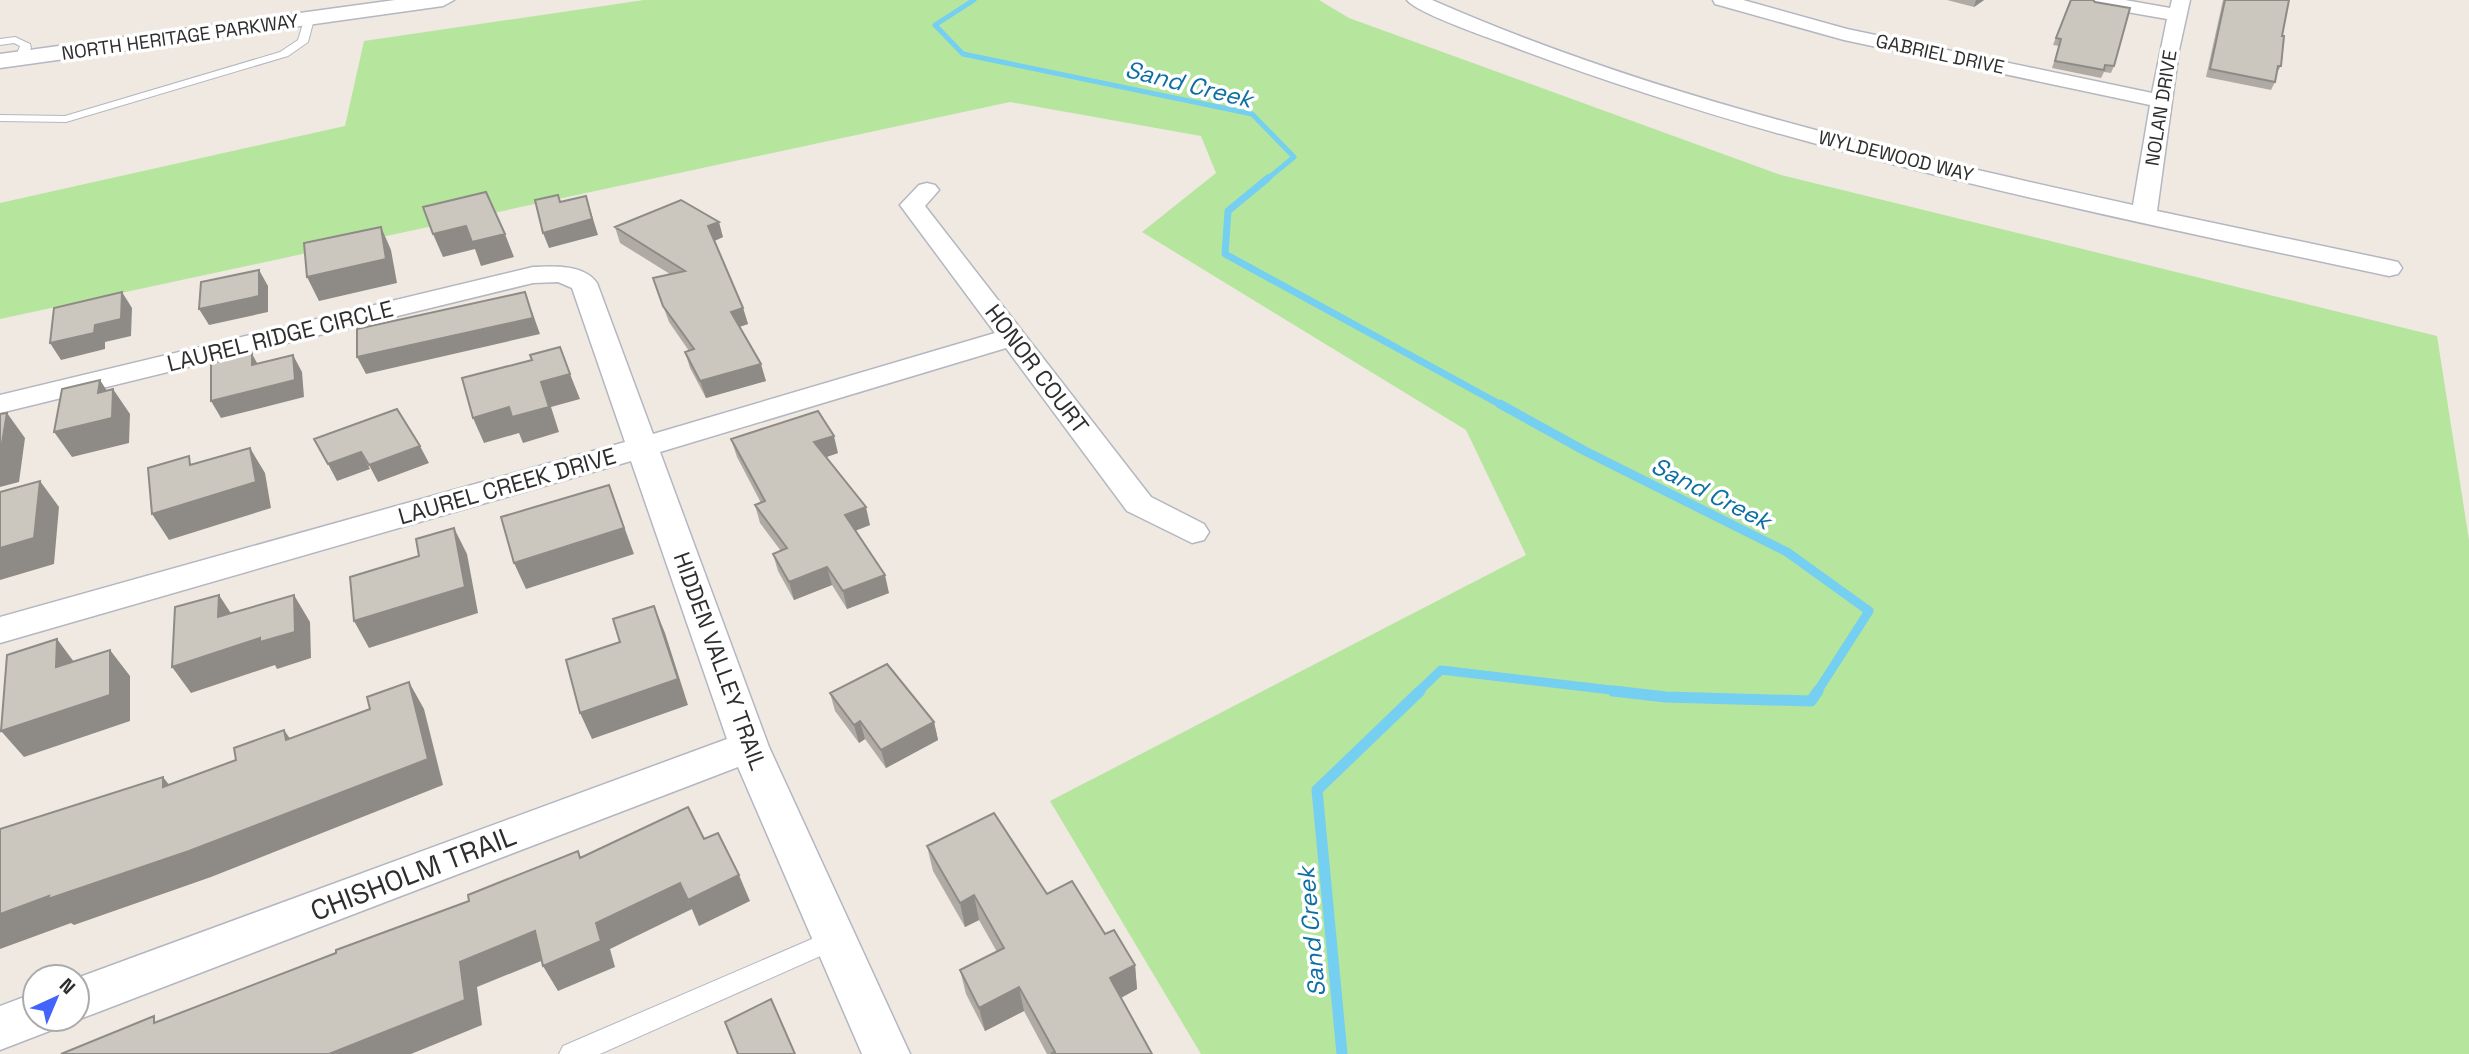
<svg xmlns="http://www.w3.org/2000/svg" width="2469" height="1054" viewBox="0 0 2469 1054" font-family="'Space Grotesk',sans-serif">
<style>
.green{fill:#b6e59e}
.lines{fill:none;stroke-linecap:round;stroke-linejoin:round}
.stream-far3{stroke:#75cff0;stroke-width:5}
.stream-far2{stroke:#75cff0;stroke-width:7}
.stream-far1{stroke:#75cff0;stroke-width:9}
.stream{stroke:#75cff0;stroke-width:11}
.service-casing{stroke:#b4b7c1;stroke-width:2}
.minor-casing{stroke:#b4b7c1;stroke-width:3}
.secondary-casing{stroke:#b4b7c1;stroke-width:3}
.service{fill:#fff;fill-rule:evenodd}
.minor{fill:#fff;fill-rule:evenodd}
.secondary{fill:#fff;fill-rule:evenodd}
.wall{fill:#afaba4}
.shaded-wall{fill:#8e8b86}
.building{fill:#cbc7bf;stroke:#8e8b86;stroke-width:2}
.labels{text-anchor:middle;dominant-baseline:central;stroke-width:7;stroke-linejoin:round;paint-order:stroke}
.far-street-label{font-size:19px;fill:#2e2e2e;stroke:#fff}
.street-label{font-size:23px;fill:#2e2e2e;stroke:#fff}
.water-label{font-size:24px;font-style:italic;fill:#0d6fa3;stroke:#fff}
.near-street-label{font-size:28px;fill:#2e2e2e;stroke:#fff}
</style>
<rect width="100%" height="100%" fill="#efe9e1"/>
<path class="green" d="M644 0H1319L1349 18 1781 175 2437 336 2469 540V1054H1201L1050 801 1526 555 1466 430 1142 232 1216 173 1201 136 1010 102 0 319V203L345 126 364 41Z"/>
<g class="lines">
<path class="stream-far3" d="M974 0 935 25 963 54 1252 114 1294 157 1266 180"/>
<path class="stream-far2" d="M1268 178 1228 211 1225 254 1503 406"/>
<path class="stream-far1" d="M1500 404 1585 451 1787 552 1869 611 1817 692
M1418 692 1441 670 1628 692"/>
<path class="stream" d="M1613 691 1666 697 1811 701 1818 691
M1342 1054 1317 790 1420 691"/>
<g class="service-casing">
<path id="service" d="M305 17 314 19 308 42 288 56 66 122 0 121V115L65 116 280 52 298 40Z
M15 37 30 44 31 48 24 61 15 59 20 46 14 43 0 45V39Z
M835 929 843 932 847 939 843 946 600 1054H559L563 1046Z"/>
</g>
<g class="minor-casing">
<path id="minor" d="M1407 0H1432C1655 98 1897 153 2133 205L2150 105 1844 40 1715 4 1713 0H1743L1847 29 2152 93 2167 19 2093 6 2084 0H2125L2170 8 2172 0H2190L2179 50 2157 211 2389 260 2398 262 2402 268 2398 274 2389 276C2091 212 1788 152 1503 43 1484 36 1417 13 1407 0Z
M927 183 935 185 939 190 925 206 1151 497 1204 524 1209 532 1204 540 1192 543 1127 511 1006 348 660 452 769 747 910 1054H862L738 767 93 1014 77 1020 74 1019H77V978L727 739 631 461 0 643V617L625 442 572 288 558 282 533 283 0 413V395L533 267C553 266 584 264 597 283L653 434 995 333 900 205 919 185Z
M35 993V1019H57L52 1030 0 1050V1006Z"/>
</g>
<g class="secondary-casing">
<path id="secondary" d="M395 0H454L443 6 0 68V54Z"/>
</g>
<use href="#service" class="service"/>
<use href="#minor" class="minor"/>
<use href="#secondary" class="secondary"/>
</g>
<path class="wall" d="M1947 0H1984L1974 7Z
M2070 0 2114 66 2111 73 2104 72 2101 78 2052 68 2059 46 2053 45Z
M2223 0H2289L2282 36 2281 66 2276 74 2275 82 2271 90 2206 77Z
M615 227 723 237 714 241 743 308 748 324 740 327 766 381 706 398 690 368 685 352 689 351 669 322 653 278 670 274 620 243Z
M731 439 838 453 826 457 870 525 855 531 889 593 847 609 832 585 794 600 778 571 773 554 781 551 760 523 755 505 761 503 737 457Z
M830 693 934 722 938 740 886 768 865 739 859 743 835 711Z
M927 846 1047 894 1105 934 1135 965 1137 989 1121 998 1152 1054H1047L1024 1011 985 1031 966 994 960 970 997 952 979 920 965 927 933 871Z"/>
<path class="shaded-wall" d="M1976 0H1984L1974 7Z
M586 196 598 235 549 248 543 233Z
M719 222 723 237 712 242 708 226Z
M466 226 505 234 514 257 481 266 475 249 443 257 433 234Z
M381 227 391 250 397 283 319 301 307 277Z
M259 270 268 286V312L209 325 199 309Z
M122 292 132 308 131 336 105 342V349L61 360 50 343 95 325Z
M525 292 540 334 366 374 357 357Z
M743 308 748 324 735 328 731 312Z
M252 354 261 370 252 365Z
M293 355 302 372 304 397 221 418 211 401Z
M761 364 766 381 706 398 700 381Z
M570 374 580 399 551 407 559 432 523 443 519 433 484 443 473 418 541 382Z
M100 380 113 400V389L130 414 129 443 72 457 54 432 98 393Z
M7 413 25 438 19 482 0 487V455Z
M834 436 838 453 818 460 814 442Z
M420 446 429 463 378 482 369 465Z
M250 448 265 473 271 508 169 540 152 514Z
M361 452 370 469 337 481 328 464Z
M40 481 59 507 54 564 0 580V548Z
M609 485 634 554 526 589 514 563Z
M866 507 870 525 849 533 845 515Z
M454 528 467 554 478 613 369 648 354 621Z
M827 567 832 585 794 600 789 582Z
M885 575 889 593 847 609 843 591Z
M219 595 236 621 218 617Z
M294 595 310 622 311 658 277 669 275 665 191 693 172 667Z
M654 606 665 633 688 705 592 739 580 713Z
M57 639 77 666 56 667Z
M110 650 130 676V721L24 757 1 731Z
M409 682 424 709 443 785 211 877 74 925 71 923 0 949V914L49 896 189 851Z
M860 721 865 739 859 743 854 725Z
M934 722 938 740 886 768 881 750Z
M284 730 302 756 286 740Z
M163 777 184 804 163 787Z
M739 875 750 901 699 926 688 900Z
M680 883 692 909 610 949 615 967 558 991 543 966 596 923Z
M974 895 979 920 965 927 960 903Z
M535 931 551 957 477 987 482 1025 411 1054H329L460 962Z
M1135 965 1137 989 1113 1002 1110 978Z
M1019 987 1024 1011 985 1031 979 1008Z"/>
<path class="building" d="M2071 0H2093L2095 2 2130 8 2114 66 2105 65 2104 70 2055 61 2061 39 2056 38Z
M2225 0H2289L2282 36H2284L2281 66H2278L2275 82 2210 69Z
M486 192 505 234 472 242 466 226 433 234 423 207Z
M558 195 560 202 586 196 592 219 543 233 535 200Z
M681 200 719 222 708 226 743 308 731 312 761 364 700 381 685 352 694 349 663 306 653 278 685 271 615 227Z
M381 227 386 259 307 277 304 243Z
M259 270V296L199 309 201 282Z
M122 292 121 319 95 325 94 333 50 343 54 308Z
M525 292 533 318 357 357V329Z
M560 347 570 374 541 382 549 407 512 417 509 407 473 418 462 378 532 360 530 355Z
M252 354V365L293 355 295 380 211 401V363Z
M100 380 98 393 113 389 112 418 54 432 62 389Z
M397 409 420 446 369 465 361 452 328 464 314 439Z
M818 411 834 436 814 442 866 507 845 515 885 575 843 591 827 567 789 582 773 554 787 548 755 505 765 501 731 439Z
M7 413 0 455V414Z
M250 448 256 482 152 514 148 468 189 456 190 465Z
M40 481 34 538 0 548V492Z
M609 485 624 528 514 563 501 517Z
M454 528 465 587 354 621 350 577 419 556 416 539Z
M219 595 218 617 294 595 295 632 260 642V638L172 667 175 607Z
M654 606 678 679 580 713 566 660 620 642 613 619Z
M57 639 56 667 110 650V695L1 731 7 655Z
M887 664 934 722 881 750 860 721 854 725 830 693Z
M409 682 428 759 189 851 48 899 49 896 0 914V829L163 777V787L236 760 234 748 284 730 286 740 370 709 367 697Z
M688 807 704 839 718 833 739 875 688 900 680 883 596 923 601 941 543 966 535 931 460 962 465 1000 329 1054H61L154 1016V1023L336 953V950L469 901 468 895 578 851 580 858Z
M994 813 1047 894 1072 881 1105 934 1114 930 1135 965 1110 978 1152 1054H1051L1055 1052 1019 987 979 1008 960 970 1004 948 974 895 960 903 927 846Z
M771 999 795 1054H738L725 1022Z"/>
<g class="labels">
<g class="far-street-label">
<text transform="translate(180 37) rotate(-8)">NORTH HERITAGE PARKWAY</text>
<text transform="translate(1940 54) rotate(12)">GABRIEL DRIVE</text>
<text transform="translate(2161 108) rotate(-81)">NOLAN DRIVE</text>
<text transform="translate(1896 156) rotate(14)">WYLDEWOOD WAY</text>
</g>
<g class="street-label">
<text transform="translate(280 336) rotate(-14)">LAUREL RIDGE CIRCLE</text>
<text transform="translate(1037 369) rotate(53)">HONOR COURT</text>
<text transform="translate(507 486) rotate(-16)">LAUREL CREEK DRIVE</text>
<text transform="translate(720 661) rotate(70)">HIDDEN VALLEY TRAIL</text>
</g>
<g class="water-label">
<text transform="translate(1189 84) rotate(14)">Sand Creek</text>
<text transform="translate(1711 493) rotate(27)">Sand Creek</text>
<text transform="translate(1311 932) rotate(-95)">Sand Creek</text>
</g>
<g class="near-street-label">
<text transform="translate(413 873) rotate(-21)">CHISHOLM TRAIL</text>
</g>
</g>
<g transform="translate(56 998) rotate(44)"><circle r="33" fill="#ffffff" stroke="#ababab" stroke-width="2"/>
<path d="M0-5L12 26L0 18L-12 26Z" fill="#4264fb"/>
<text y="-10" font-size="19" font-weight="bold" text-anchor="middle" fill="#2e2e2e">N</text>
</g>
</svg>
